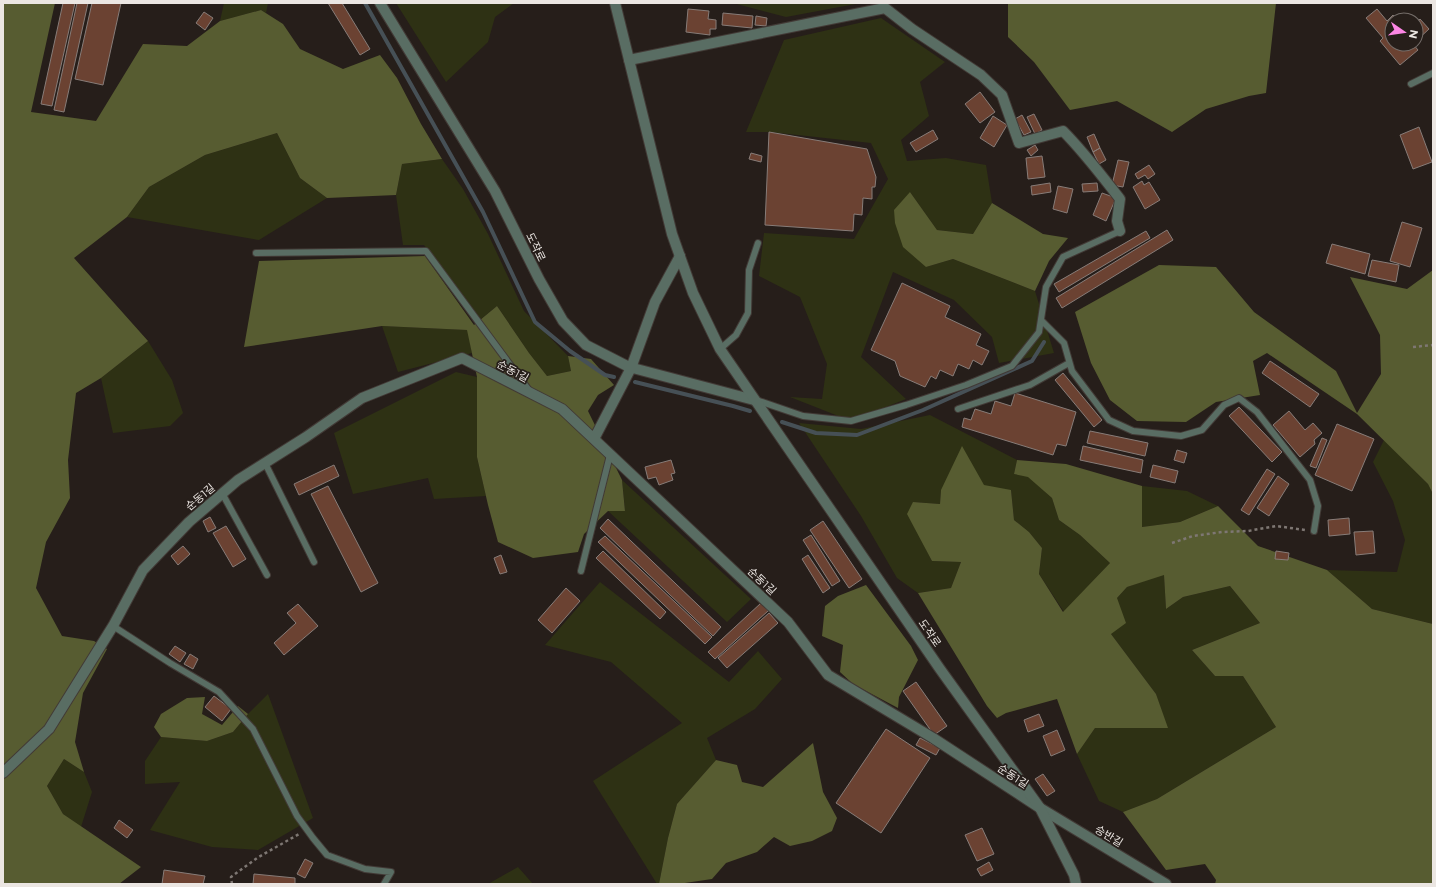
<svg xmlns="http://www.w3.org/2000/svg" width="1436" height="887" viewBox="0 0 1436 887" font-family="Montserrat,'Noto Sans KR',sans-serif">
<style>
.green{fill:#2e3114}
.forest{fill:#575c31}
.lines{fill:none;stroke-linecap:round;stroke-linejoin:round}
.stream{stroke:#465056;stroke-width:4}
.building{fill:#6b4232;stroke:#877c78}
.service-casing{stroke:#423a36;stroke-width:8}
.minor-casing{stroke:#423a36;stroke-width:12}
.tertiary-casing{stroke:#423a36;stroke-width:12}
.path{stroke:#7e7773;stroke-width:2.5;stroke-dasharray:3 3;stroke-linecap:butt}
.service{stroke:#596d63;stroke-width:6}
.minor{stroke:#596d63;stroke-width:10}
.tertiary{stroke:#596d63;stroke-width:10}
.labels{text-anchor:middle;dominant-baseline:central;stroke-width:3.5;stroke-linejoin:round;paint-order:stroke}
.street-label{font-size:11px;fill:#ebe6e2;stroke:#261e1a}
</style>
<rect width="100%" height="100%" fill="#261e1a"/>
<path class="green" d="M224 3H268L266 13 261 10 220 21Z
M396 3H514L495 17 488 42 446 82Z
M733 3H861L786 17Z
M881 18 945 62 920 82 929 116 901 140 907 161 946 158 986 165 992 203 973 234 937 230 910 192 926 267 953 259 1035 291 1054 353 999 363 992 337 954 300 893 272 861 357 906 399 851 421 790 397 822 399 827 364 800 297 759 276 764 233 854 239 888 179 871 143 770 132H746L784 40Z
M277 133 300 178 327 198 259 240 127 217 149 187 205 155Z
M442 159 463 189 488 234 524 311 568 356 571 371 547 376 529 353 497 306 481 319 424 245H403L396 195 402 164Z
M382 326 468 330 472 353 398 372Z
M148 341 172 380 183 413 170 426 113 433 101 378Z
M456 372 477 377V457L486 496 434 499 428 478 353 494 334 433Z
M930 415 1017 460 1014 474 1028 476 1052 498 1059 520 1080 535 1110 563 1064 612 1039 574 1042 548 1029 532 1014 520 1011 490H941L940 504 913 502 927 551 932 561 961 562 951 588 918 593 897 578 861 516 799 423 861 429Z
M1384 440 1428 484 1433 494V624L1372 609 1327 570 1397 572 1405 540 1393 501 1373 462Z
M622 480 751 599 727 622 608 511 625 510Z
M1142 486 1187 491 1218 506 1180 522 1142 527Z
M1164 574 1166 609 1183 597 1230 586 1260 623 1192 650 1215 676H1243L1276 727 1157 799 1123 812 1099 801 1077 754 1095 728H1167L1156 694 1111 634 1117 598 1127 587Z
M600 582 729 682 758 651 782 679 755 709 707 738 716 760 677 804 668 838 659 884H657L593 781 682 723 611 662 545 645Z
M268 694 313 818 258 850 212 847 150 830 180 782 145 784V761L161 737 207 741 233 732 248 714Z
M64 759 84 772 92 792 81 827 63 814 47 786Z
M518 867 533 884H488Z"/>
<path class="forest" d="M3 3H55L31 112 96 121 143 44 187 46 220 21 261 10 283 24 300 49 343 69 380 55 397 78 421 124 442 159 402 164 396 195 327 198 300 178 277 133 205 155 149 187 127 217 74 258 148 341 101 378 76 393 68 460 70 498 46 542 36 588 62 636 94 641 107 649 83 693 75 742 84 772 64 759 47 786 63 814 141 867 119 884H3Z
M1008 3H1276L1266 93 1249 96 1206 109 1172 132 1117 101 1070 110 1034 62 1008 37Z
M910 192 937 230 973 234 992 203 1043 234 1068 238 1049 261 1035 291 953 259 926 267 903 247 895 223 894 210Z
M425 256 474 325 497 306 529 353 547 376 571 371 568 356 591 359 614 385 598 395 588 411 622 480 625 511H608L584 534 578 552 533 558 498 542 488 505 477 457V377L467 330 382 326 244 347 259 261Z
M1159 265 1216 267 1254 312 1336 371 1357 413 1381 374 1380 335 1350 277 1407 289 1433 270V494L1428 484 1357 414 1267 353 1253 361 1260 395 1216 402 1186 422 1137 421 1110 400 1091 363 1075 312Z
M962 446 984 485 1011 490 1014 520 1029 532 1042 548 1039 574 1063 612 1110 563 1080 535 1059 520 1052 498 1028 477 1014 474 1017 460 1066 464 1142 486V527L1180 522 1218 506 1258 546 1327 570 1372 609 1433 624V884H1215L1216 880 1205 864 1166 870 1123 812 1157 799 1276 727 1243 676H1215L1192 650 1260 623 1230 586 1183 597 1166 609 1164 575 1127 587 1117 598 1126 623 1111 634 1156 694 1168 728H1095L1077 754 1057 699 1006 713 997 718 987 706 918 593 951 588 961 562 932 561 907 514 913 502 940 504 941 490Z
M866 585 911 646 918 660 899 697 898 708 853 684 840 672 843 645 822 636 825 606 838 596Z
M205 697 202 714 222 725 238 706 248 714 233 732 207 741 161 737 154 727 161 714 187 698Z
M813 743 823 792 837 818 832 831 812 841 790 846 774 837 757 852 726 863 712 879 678 884H659L668 838 677 804 716 760 737 765 742 782 763 787Z"/>
<g class="lines">
<path class="stream" d="M365 3 483 212 535 322 570 351 605 375 614 377
M635 382 733 406 750 411
M782 422 816 433 857 435 923 410 1032 361 1044 342"/>
</g>
<path class="building" d="M63 3H75L52 106 41 104Z
M77 3H88L64 112 54 110Z
M92 3H121L103 85 75 79Z
M328 3H342L370 49 360 55Z
M688 9 709 11 708 19 716 20V29H710V35L686 32Z
M1377 9 1387 21 1393 15 1397 20H1392V44H1413L1418 50 1400 65 1380 41 1383 38 1366 18Z
M204 12 213 18 205 30 196 23Z
M723 13 753 16 752 28 722 25Z
M756 16 767 18 766 26 755 25Z
M1420 19 1429 29 1416 41V23Z
M980 92 995 112 980 123 965 104Z
M1034 114 1042 130 1035 134 1027 117Z
M1022 115 1031 132 1024 135 1015 119Z
M993 116 1007 125 994 147 980 138Z
M1419 127 1432 162 1413 169 1400 135Z
M933 130 938 139 916 152 910 143Z
M769 132 867 149 876 177 875 187H872V199L863 198 862 215 854 214 853 231 765 225Z
M1094 134 1100 148 1093 152 1087 137Z
M1035 145 1038 150 1031 156 1027 150Z
M1100 148 1106 160 1099 164 1093 152Z
M751 153 762 156 761 162 749 159Z
M1042 156 1045 177 1028 179 1026 158Z
M1118 160 1129 162 1123 187 1112 185Z
M1149 165 1155 174 1148 179 1145 175 1138 179 1135 174Z
M1142 181 1144 185 1149 182 1160 200 1145 209 1133 187Z
M1050 183 1051 192 1032 195 1031 186Z
M1097 183 1098 191 1083 192 1082 184Z
M1058 186 1073 189 1067 213 1053 209Z
M1102 193 1116 198 1106 221 1093 215Z
M1402 222 1422 228 1410 267 1390 261Z
M1167 230 1173 240 1062 308 1056 298Z
M1146 231 1150 238 1059 292 1054 284Z
M1332 244 1370 254 1365 274 1326 263Z
M1372 260 1399 265 1396 282 1368 276Z
M902 283 950 306 945 317 981 334 976 345 989 351 982 365 973 360 969 369 958 364 953 376 940 370 936 379 931 376 925 387 900 376 895 361 871 350Z
M1270 361 1319 394 1310 407 1262 373Z
M1063 373 1102 420 1094 427 1055 380Z
M1015 393 1076 412 1066 446 1057 444 1053 455 962 427 964 418 971 420 975 409 991 414 995 401 1011 406Z
M1239 407 1282 452 1272 462 1229 416Z
M1289 411 1305 430 1313 423 1322 433 1314 440 1315 444 1300 457 1273 425Z
M1337 424 1374 439 1352 491 1315 475Z
M1090 431 1148 443 1145 456 1087 443Z
M1322 438 1327 440 1316 468 1310 466Z
M1083 446 1143 460 1141 473 1080 460Z
M1177 450 1187 453 1184 463 1174 460Z
M671 460 675 473 671 474 673 480 659 485 656 477 648 479 645 467Z
M334 465 339 476 299 495 294 484Z
M1153 465 1178 471 1175 483 1150 477Z
M1267 469 1275 474 1249 515 1241 510Z
M1278 476 1289 484 1269 516 1257 508Z
M328 486 378 583 361 592 311 494Z
M210 517 216 528 208 532 203 521Z
M1349 518 1350 534 1329 536 1328 520Z
M608 519 721 627 713 636 600 528Z
M823 521 862 579 849 588 810 530Z
M226 526 246 559 233 567 213 533Z
M1373 531 1375 553 1356 555 1354 532Z
M811 535 840 581 832 586 803 540Z
M605 536 712 637 705 644 598 542Z
M183 546 190 554 178 565 171 556Z
M603 551 666 612 660 619 596 558Z
M1276 551 1289 553 1288 560 1275 559Z
M501 555 507 572 500 574 494 558Z
M808 555 830 588 823 593 802 559Z
M566 588 580 601 552 633 538 620Z
M761 603 768 611 715 659 708 652Z
M298 604 318 626 284 655 274 643 296 623 287 613Z
M769 613 778 623 727 668 718 658Z
M175 646 186 653 180 662 169 654Z
M190 654 198 659 193 669 184 664Z
M916 682 947 726 934 735 903 691Z
M214 696 231 709 222 721 205 707Z
M1039 714 1044 726 1028 732 1024 720Z
M886 729 930 758 881 833 836 803Z
M1057 730 1065 750 1051 756 1043 736Z
M920 738 940 748 936 755 916 745Z
M1043 774 1055 791 1047 796 1035 779Z
M119 820 133 830 127 838 114 828Z
M982 828 994 854 977 861 965 835Z
M305 859 313 863 305 878 297 874Z
M989 862 993 870 981 876 977 869Z
M164 870 205 876 203 884H162Z
M254 874 295 878V884H253Z"/>
<g class="lines">
<g class="service-casing">
<path id="service" d="M1411 84 1433 73
M256 253 426 251 528 389
M1041 320 1064 343 1072 371 1109 420 1133 431 1181 436 1202 430 1224 405 1239 398 1257 412 1310 480 1318 506 1314 531
M720 349 736 335 748 313 749 270 758 243
M756 400 803 416 851 421 906 405 966 385 1012 366 1039 332 1046 287 1063 257 1120 231
M958 409 1030 385 1069 363
M265 463 314 562
M222 493 267 575
M581 571 610 455
M113 626 170 663 219 692 253 729 297 816 313 838 327 855 365 869 391 872 384 884"/>
</g>
<g class="minor-casing">
<path id="minor" d="M380 3 495 191 539 279 563 321 586 345 629 367 754 400
M629 60 885 8 912 29 981 75 1002 95 1019 143 1063 131C1084 152 1102 176 1120 199L1117 221 1120 231
M594 439 631 368 655 302 680 256
M3 773 49 729 113 626 143 570 189 522 238 480 306 437 362 398 462 358 562 409 788 622 828 675 933 738 1040 808 1166 884"/>
</g>
<g class="tertiary-casing">
<path id="tertiary" d="M615 3 672 234 693 293 720 349 940 669 1040 808 1074 875 1076 884"/>
</g>
<path class="path" d="M1413 347 1433 345
M1172 543 1193 536 1222 532 1248 531 1276 526 1305 530
M232 884 231 877 257 858 299 834"/>
<use href="#service" class="service"/>
<use href="#minor" class="minor"/>
<use href="#tertiary" class="tertiary"/>
</g>
<g class="labels">
<g class="street-label">
<text transform="translate(536 247) rotate(64)">도작로</text>
<text transform="translate(513 371) rotate(28)">순동1길</text>
<text transform="translate(200 497) rotate(-40)">순동1길</text>
<text transform="translate(762 581) rotate(43)">순동1길</text>
<text transform="translate(930 633) rotate(55)">도작로</text>
<text transform="translate(1013 776) rotate(33)">순동1길</text>
<text transform="translate(1109 836) rotate(31)">승반길</text>
</g>
</g>
<rect width="1436" height="887" fill="none" stroke="#ebe6e2" stroke-width="8"/>
<g transform="translate(1404 32) rotate(103)"><circle r="19" fill="#261e1a" stroke="#756e6a"/>
<path d="M0-3L7 15L0 10L-7 15Z" fill="#fc86e4"/>
<text y="-6" font-size="11" font-weight="bold" text-anchor="middle" fill="#ebe6e2">N</text>
</g>
</svg>
